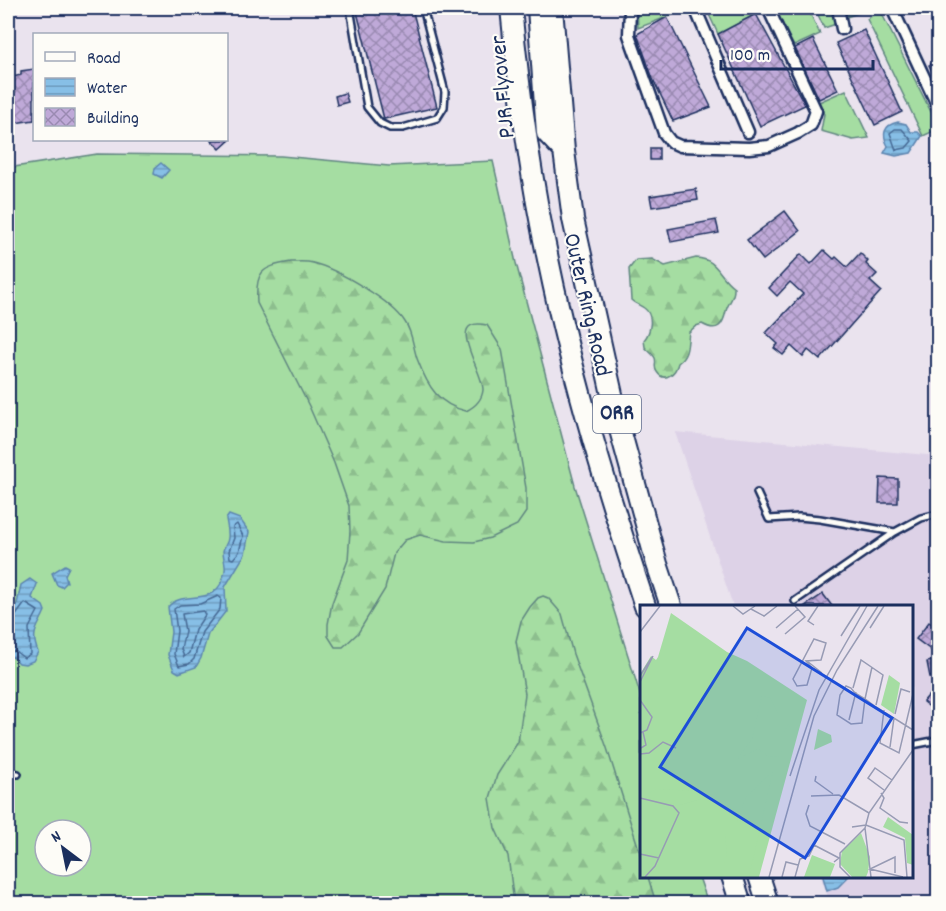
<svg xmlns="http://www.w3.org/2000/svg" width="946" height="911" viewBox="0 0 946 911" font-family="Dekko,sans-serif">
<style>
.built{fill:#ddd2e7}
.grass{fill:#a5dda2;stroke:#608680;stroke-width:1.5;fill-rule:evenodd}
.forest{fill:url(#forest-firs);stroke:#608680;stroke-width:1.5}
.water{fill:url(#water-rules);stroke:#5c85b0;stroke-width:1.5}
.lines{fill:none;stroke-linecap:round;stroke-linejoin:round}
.shore{stroke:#466994;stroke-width:1.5}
.building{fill:url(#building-cross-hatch);stroke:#1b2f5e;stroke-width:1.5}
.service-casing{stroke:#1b2f5e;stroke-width:10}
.minor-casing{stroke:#1b2f5e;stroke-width:15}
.motorway-casing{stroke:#1b2f5e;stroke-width:24}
.service{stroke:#fdfcf7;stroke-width:5}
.minor{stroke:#fdfcf7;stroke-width:10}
.motorway{stroke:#fdfcf7;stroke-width:20}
.labels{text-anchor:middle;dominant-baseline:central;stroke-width:4.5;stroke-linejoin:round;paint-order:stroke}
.shield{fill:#fdfcf7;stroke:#5f6c8c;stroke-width:1.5}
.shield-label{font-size:22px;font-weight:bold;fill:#1b2f5e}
.street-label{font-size:24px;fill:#1b2f5e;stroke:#fdfcf7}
.inset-road{fill:none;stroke:#979bb4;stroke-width:1.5}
.view{fill:#1d4ed8;fill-opacity:0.15;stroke:#1d4ed8;stroke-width:3}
.inset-edge{fill:none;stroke:#1b2f5e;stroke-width:3}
</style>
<defs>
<pattern id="forest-firs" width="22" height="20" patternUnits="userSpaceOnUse" patternTransform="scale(1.5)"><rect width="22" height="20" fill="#a5dda2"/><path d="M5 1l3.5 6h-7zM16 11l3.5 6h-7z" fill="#8dbe8e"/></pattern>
<pattern id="water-rules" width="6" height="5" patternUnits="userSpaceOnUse" patternTransform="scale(1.5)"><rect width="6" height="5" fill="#87bfe6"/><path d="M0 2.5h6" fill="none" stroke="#6e9cbe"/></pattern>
<pattern id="building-cross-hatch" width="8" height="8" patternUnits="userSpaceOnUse" patternTransform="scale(1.5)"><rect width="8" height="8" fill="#bfa9d8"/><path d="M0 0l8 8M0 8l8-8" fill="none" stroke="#9a8ab2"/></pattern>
</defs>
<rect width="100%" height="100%" fill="#eae3ee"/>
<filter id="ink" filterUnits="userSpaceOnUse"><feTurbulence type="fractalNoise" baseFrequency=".0167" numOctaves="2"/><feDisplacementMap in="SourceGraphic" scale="12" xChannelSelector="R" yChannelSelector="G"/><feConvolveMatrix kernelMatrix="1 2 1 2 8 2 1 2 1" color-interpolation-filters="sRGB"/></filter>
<g filter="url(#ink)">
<path class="built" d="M675 432 938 456V903H830L821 877 912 876V606H733Z"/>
<path class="grass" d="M637 8H682L680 12 638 28Z
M706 8H752L756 14 718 34Z
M815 8H834L837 20 833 25 824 28Z
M840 8H874L843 18Z
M880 10 938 126V129L923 136 867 19Z
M776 13H810L820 34 794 46Z
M846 90 869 138 853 140 821 131 824 114 819 102Z
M97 154 281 156 389 166 493 161 516 263 575 486 641 697 642 876 699 877 708 903 8 904V168ZM45 830H81V866H45Z"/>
<path class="forest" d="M696 258C718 259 718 276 734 287 735 298 728 302 726 311 723 325 718 333 702 324L696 326 689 332C687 344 689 355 678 363 676 372 665 384 657 372 653 367 657 363 655 358 653 354 647 350 645 347L644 340C651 332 654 315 644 308 640 305 635 304 631 300L629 269 636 260 652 259 665 266Z
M291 262C298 262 306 261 313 263 337 269 392 301 405 322 413 333 413 349 418 361 428 387 439 405 466 411 474 407 482 400 483 390 484 372 442 316 487 325L502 349 526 488V512L517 525 490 538 474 542 446 541 420 535 405 540 394 553 385 589 358 633 343 647H335L328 636V624L332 603 348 560 350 531 349 506 334 463 309 406 257 303C255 272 261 267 291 262Z
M543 596 548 598 562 614 573 654 607 748 641 856 642 876 648 877 656 903H514L508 856 495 828 490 798 497 775 518 742 525 694 516 641 521 621 530 607 538 598Z"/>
<path class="water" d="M898 122 906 124 911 132H918L922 136 911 153 896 156 884 153 888 146C882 135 883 125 898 122Z
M161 163 169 170 162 178 154 174 155 168Z
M229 515 240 519 249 532 245 554 225 587 226 611 208 634 201 658 196 667 179 673 174 670 168 655 171 632 168 607C183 588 219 611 225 570 226 564 223 557 223 551 224 546 228 543 228 538 229 532 227 525 226 519Z
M65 565 69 567 65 575 67 582 62 587 57 585 52 573Z
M30 579 37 584 32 598 43 606 45 611C38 628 30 632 38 652L33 661 25 664 19 663 13 657 8 659V617L17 604 21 585Z
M823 877V876L848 877 838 887 827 891Z"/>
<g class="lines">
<path class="shore" d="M902 129 912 141 906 148 896 150 890 133 895 129Z
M237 524 243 536 239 552 233 559 230 558 229 551 234 538 233 527Z
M218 596 221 598 220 609 202 632 194 659 189 664 179 666 174 654 177 631 174 609 180 605 200 604Z
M203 611 205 615 195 630 189 653 184 657 181 649 185 631 182 614Z
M8 620 14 618 25 603 38 611 29 628 30 654 24 658 15 651 8 653"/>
</g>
<path class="building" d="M375 8H412L437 107 384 119 357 12Z
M756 14 805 105 760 126 718 34Z
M667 17 711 107 673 121 653 79 637 34Z
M864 30 902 112 875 125 836 43Z
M813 39 838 90 819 99 795 48Z
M939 60V86L929 65Z
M34 69V120L8 124V78L21 75V71Z
M345 93 348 102 337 105 335 96Z
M211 140H230L220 149Z
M650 148H659V160H650Z
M696 189 698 200 652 207 650 196Z
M785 211 800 231 763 260 747 240Z
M716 220 719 233 671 242 668 229Z
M824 250 834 259 836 257 847 267 860 253 868 261 866 264 877 274 870 281 881 291 820 360 808 350 803 357 791 346 783 355 774 348 778 344 766 333 803 294 790 282 777 296 769 288 801 254 811 264Z
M880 478 898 479V503H879Z
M823 594 832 606H805Z
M929 622 939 629V656L916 639Z
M939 660V675L930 677 927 662Z
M939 683V714L923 702Z"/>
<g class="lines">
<g class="service-casing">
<path id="service" d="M350 8 367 107 380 123 390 128H403L437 118 444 107 445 92 423 8
M757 493 769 519 799 517 820 519 895 532
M795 601 895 532 921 518 938 514
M912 745 938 740
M8 772 18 774"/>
</g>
<g class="minor-casing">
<path id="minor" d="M630 8 629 35 664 133 671 142 680 146 749 148 769 146 798 133 811 125 816 111 768 8
M695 8 748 132
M838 8 842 29
M892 8 938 107"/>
</g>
<g class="motorway-casing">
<path id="motorway" d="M511 8C519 93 531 180 549 264 573 380 608 494 645 606
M538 8 547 133 564 151
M552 8 564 151 573 219 619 426 657 564 671 606
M732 876 741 904
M759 876 768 904"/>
</g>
<use href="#service" class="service"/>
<use href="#minor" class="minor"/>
<use href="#motorway" class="motorway"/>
</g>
</g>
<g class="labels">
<rect class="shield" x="593" y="395" width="48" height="38" rx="4.5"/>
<g class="shield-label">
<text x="617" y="414">ORR</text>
</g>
<g class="street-label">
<text transform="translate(504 87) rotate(-95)">PJR Flyover</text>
<text transform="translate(586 305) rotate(77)">Outer Ring Road</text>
</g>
</g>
<g transform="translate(640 605)">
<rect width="273" height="273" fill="#eae3ee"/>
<path d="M31 8 87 47 107 56 167 95 119 272H0V69L11 51 16 55 18 52ZM221 228 230 252 228 267 226 272H212L200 259 202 246ZM172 250 195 259 190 272H164Z" fill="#a5dda2"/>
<path d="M122 90 130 93 138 109V129H144L148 118 151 124 139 152 128 151 118 144 97 154 112 134ZM178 124 191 130 192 137 174 145ZM133 166 109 272H78L87 251 85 229 97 217 106 192ZM17 184 55 186 61 194 40 200 11 195 7 189ZM248 212 273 230V260L267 258 265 233 243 222Z" fill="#a5dda2"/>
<path d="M249 70 260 78 254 109 241 100Z" fill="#a5dda2"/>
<path class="inset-road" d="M93 1 103 9 115 1M111 4 124 11 137 1M174 20 168 16 178 1M136 23 158 4M230 23 244 1M0 27 20 1M145 29 165 12 155 1M201 31 220 1M174 34 186 38 181 55 166 56 172 63 167 80 157 81 153 74ZM167 56 182 68M232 62 225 94 222 118 211 119 197 110 200 90 206 81 211 83 215 88 225 94 236 102 273 125M0 71 12 52M0 77 13 51M213 83 221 55 243 70 236 100M0 95 12 112 7 125 0 128M244 105 240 138 259 148 273 89M255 109 261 84 270 87M209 115 216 87M250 142 254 113M1 143 6 140 3 127M0 149 9 148 23 137 36 143M150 171 179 85 227 1M176 171 175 176 193 189M244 185 228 173 235 163 252 175M241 188 244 193 240 203 260 217 268 218M171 191 199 190 229 208M0 193 33 201 39 208 15 261 5 272M169 200 166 209 170 221 205 239M212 222 226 220 264 235 267 272M174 240 199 253 194 257M0 249 19 253M255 268V252L230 264 263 272M129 272 174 111 197 65 238 1M142 272 146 257 158 260M155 272 160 254 169 251 181 226M210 272 200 262V248L225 223M231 272 225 223 229 208 273 145"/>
<path class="view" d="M107 23 252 113 165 253 20 162Z"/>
<rect width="273" height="273" class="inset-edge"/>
</g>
<rect width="946" height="911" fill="none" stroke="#fdfcf7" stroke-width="30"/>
<rect x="15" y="15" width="916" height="881" fill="none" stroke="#1b2f5e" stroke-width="2" filter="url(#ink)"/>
<rect x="33" y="33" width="195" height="108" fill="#fdfcf7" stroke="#a3aaba" stroke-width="1.5"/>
<rect x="45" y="52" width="30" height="9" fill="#fdfcf7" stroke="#a3aaba" stroke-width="1.5"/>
<text x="87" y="63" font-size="18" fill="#1b2f5e">Road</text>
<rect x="45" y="78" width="30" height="18" fill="url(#water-rules)" stroke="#a3aaba" stroke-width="1.5"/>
<text x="87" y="93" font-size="18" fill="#1b2f5e">Water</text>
<rect x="45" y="108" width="30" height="18" fill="url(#building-cross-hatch)" stroke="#a3aaba" stroke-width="1.5"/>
<text x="87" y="123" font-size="18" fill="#1b2f5e">Building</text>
<g transform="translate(63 848) rotate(328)"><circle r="28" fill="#fdfcf7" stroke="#a3aaba" stroke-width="1.5"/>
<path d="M0-4.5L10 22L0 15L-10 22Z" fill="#1b2f5e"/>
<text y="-9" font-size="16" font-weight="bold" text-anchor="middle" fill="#1b2f5e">N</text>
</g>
<path d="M721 60v9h152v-9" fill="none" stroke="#1b2f5e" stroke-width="3"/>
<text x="730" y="60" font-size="18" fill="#1b2f5e" stroke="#fdfcf7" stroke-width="4.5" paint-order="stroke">100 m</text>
</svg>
